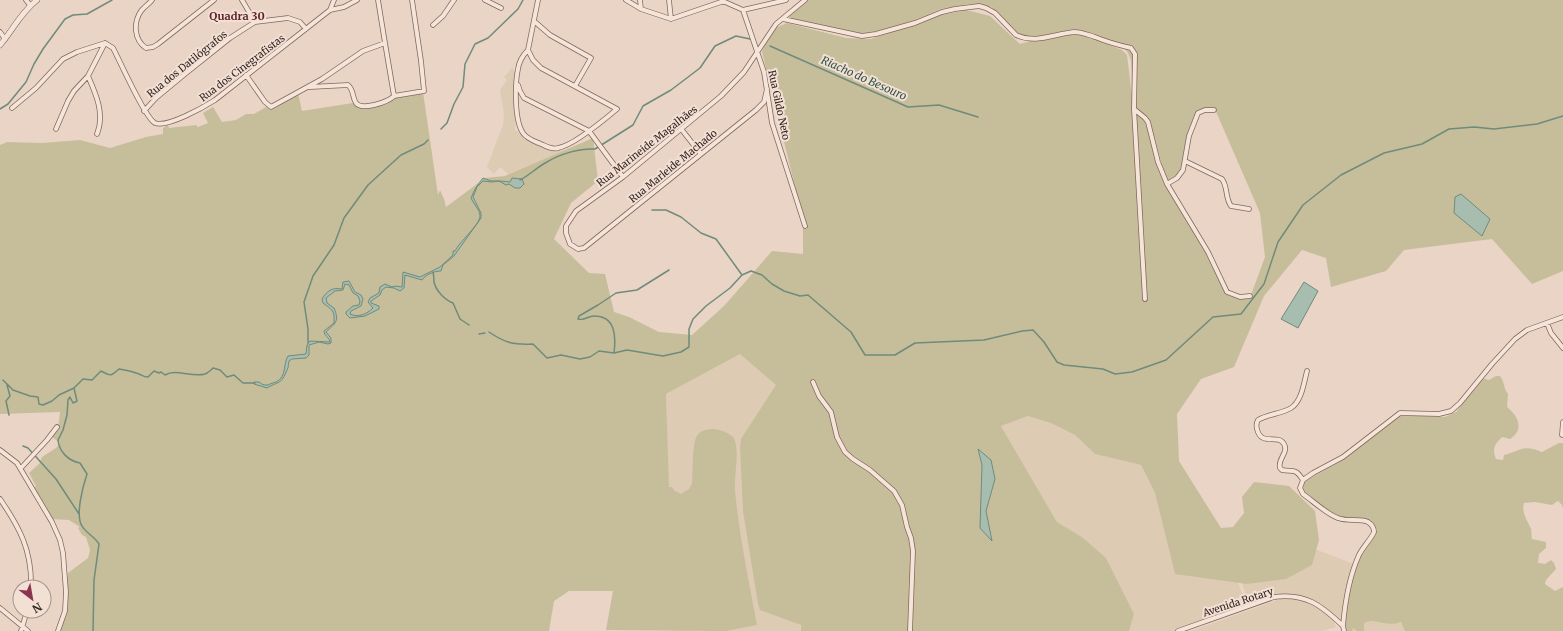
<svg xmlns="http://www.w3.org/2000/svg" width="1563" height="631" viewBox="0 0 1563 631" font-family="Merriweather,serif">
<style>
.farmland{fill:#decbb4}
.green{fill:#c6be9b;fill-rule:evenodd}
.water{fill:#a7bdb0;stroke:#6f8b7b}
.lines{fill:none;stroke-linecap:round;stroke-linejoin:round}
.stream{stroke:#6f8b7b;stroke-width:1.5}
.minor-casing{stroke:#83665e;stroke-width:5.5}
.tertiary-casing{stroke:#83665e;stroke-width:6}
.minor{stroke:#f5e4d8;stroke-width:4}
.tertiary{stroke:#f5e4d8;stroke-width:5}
.labels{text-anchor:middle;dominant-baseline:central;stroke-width:4;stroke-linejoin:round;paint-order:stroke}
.street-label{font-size:10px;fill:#342420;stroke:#f2e0d5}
.neighbourhood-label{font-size:11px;font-weight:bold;fill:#5c2429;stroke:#f2e0d5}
.water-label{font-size:11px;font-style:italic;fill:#315346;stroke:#f2e0d5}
</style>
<rect width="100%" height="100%" fill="#e9d4c6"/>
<path class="farmland" d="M512 68 516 73 515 130 553 150H566L537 166 510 176 500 167 494 174 487 167 503 125 504 114 500 90 507 80 504 77Z
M740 354 777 385 801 631H672L666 394Z
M1028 416 1051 423 1075 435 1095 454 1141 465 1155 493 1175 574 1229 559 1245 601 1243 607 1174 631H1116L1082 537 1057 522 1001 426Z
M1304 545 1354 564 1345 591 1343 618 1341 620H1340L1301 596 1283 595 1249 605 1233 556Z
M1283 598 1305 600 1316 605 1336 621 1334 622 1336 627 1322 631H1191Z
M1347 621 1392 622 1449 628V631H1348Z"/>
<path class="green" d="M807 0H1563V271L1532 284 1492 239 1404 250 1386 271 1331 287 1326 258 1302 250 1264 296 1234 367 1201 379 1177 414 1179 461 1221 528 1233 527 1244 513 1242 497 1254 482 1289 486 1315 511 1319 540 1312 565 1286 579 1247 584 1175 574 1155 493 1141 465 1095 454 1075 435 1051 423 1028 416 1001 426 1057 522 1082 537 1106 558 1134 614 1129 631H801V625L760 610 758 604 743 511 740 447 741 439 776 385 740 354 666 394 669 487H672L675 491 681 494 689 489 692 483C693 473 692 442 697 436 700 430 708 429 714 429 721 430 730 433 734 438 740 453 734 473 735 490 739 535 749 581 757 625L726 631 606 630 613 591H569L554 601 549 631H59C66 614 70 596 66 577H68V573L88 558 90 550 86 537 82 535 78 528 80 527 69 520 51 519 34 488 36 486 29 473 39 464 42 457 56 448 60 443 52 437 58 429 60 412 0 414V145L7 142 42 143 80 140 110 148 146 137 163 134V128L168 125 169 128 196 125 198 127 208 123 203 113 213 107 222 122 236 120 246 114H254L266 107 271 110 274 109 298 93 302 111 353 103 357 107 394 99 396 97 423 92 438 195 440 190 444 199 446 207 485 178 505 176 593 138 598 181 571 203 554 239 589 273 605 274 614 312 629 317 659 332 692 335 724 306 772 251 803 254V219L762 52 771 30 787 23 846 38 871 39 936 16 966 10 990 16 1020 44 1047 36 1079 32 1122 50 1127 55 1133 105 1131 61C1129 54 1127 50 1121 45L1074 29 1031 38 1016 34 1001 19 992 7 969 4 941 9 906 24 867 35 789 18 788 16ZM1214 107 1260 213 1265 257 1251 295 1241 296 1228 292 1187 217 1167 184 1144 119 1136 113 1146 117C1157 137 1159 161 1168 182L1174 178 1181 168 1187 135 1194 117 1199 110ZM978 450 995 479 986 511 991 541 982 495V465Z
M1496 376H1500C1505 382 1503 388 1508 394L1507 407C1518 416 1525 429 1510 439L1502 437C1494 445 1492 449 1496 459L1503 460 1504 455C1522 451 1522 444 1542 452L1559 443H1563V508L1562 505 1558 501 1552 505 1535 502 1524 503C1521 513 1528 521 1531 529 1532 532 1531 536 1532 539L1546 542V548L1539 554 1538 563 1545 564 1551 560 1554 563 1556 569 1546 580 1545 584 1555 591 1563 587V631H1405L1401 622C1386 628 1377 617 1364 623V631H1357L1353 628 1352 631H1346C1344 606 1352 571 1364 548 1367 543 1373 539 1375 533 1377 528 1374 523 1369 521 1361 514 1347 521 1337 516 1327 511 1314 499 1305 492L1303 489 1305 481 1338 463 1396 417 1406 415 1445 417 1456 412 1482 378 1489 380Z"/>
<path class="water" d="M483 178C486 179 490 181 493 181 500 181 503 181 510 182L512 178 522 179 524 184 520 188H515L509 184 506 185 499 181 492 182 483 181 477 187 473 197 481 213V218L454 256 443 265 441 271C434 271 425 275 422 280L405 275 404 288 400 291 394 288 386 287 382 290 380 295 371 301V303L379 306V309L365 316 350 318 346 314V312L353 306 359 305 360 301 358 296 353 293 349 285 345 284 343 290 335 291 326 298 327 303 334 308C340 322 335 323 326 332L331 338V343L328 344 319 342 309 345V355L306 358 292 359 289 361C288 364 289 367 287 370 281 385 279 381 267 388L254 384V382H259C262 385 267 386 270 384 272 383 274 383 276 382 287 377 283 363 288 356L306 354 307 345 310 341 330 342C329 337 324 336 324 331L334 323C335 310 332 310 323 303L322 299C327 291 332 287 342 289L343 282 349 281 355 292 361 295 363 299 361 306 351 311 350 314C358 318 367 314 373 308L368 302 370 298 379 293 380 287 385 284 392 287 395 286 402 287 403 272 420 277 440 267 453 255V251H455C459 242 481 224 480 215 479 209 473 203 471 198 474 190 478 184 483 178Z
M1461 194 1490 219 1482 236 1454 213 1455 197Z
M1304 282 1318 291 1298 328 1281 319Z
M978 449 991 460 995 479 986 511 992 541 980 528 982 465Z"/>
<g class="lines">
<path class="stream" d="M770 46 908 107 939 105 978 117
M0 109 8 104 26 82 34 64 43 49 65 19 73 15 87 14 112 0
M441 129 447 123 454 104 463 87 465 64 475 44 488 38 518 9 523 0
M520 180C530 175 537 167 547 162 560 154 580 148 595 149L633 125 643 106 671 90 700 68 715 46 736 36 750 39
M652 210H666L681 217 701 233 716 239 742 275
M433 272C434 276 434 278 434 282 436 291 445 300 453 303L460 319 469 325
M489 332C505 343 514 345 533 344L547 358 561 355 580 359 590 357 599 351 614 353 627 350 663 356 681 352 689 347V329L693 319 706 306 730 288 742 275 751 271 762 275 772 284 784 291 800 296 808 295 851 332 865 355H895L915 343 984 340 1022 331 1033 330 1044 342 1057 362 1064 365 1103 369 1115 374 1132 372 1166 360 1213 317 1241 314 1264 284 1278 242 1303 205 1341 175 1384 153 1422 144 1449 129 1474 127 1494 129 1537 124 1563 116
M479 334 485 333
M308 343V329L304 302 313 276 334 245 344 218 368 185 401 155 424 144 428 140
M614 353C616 337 616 316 594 316 588 316 584 321 578 319L579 316 598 305 616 293 637 290 669 270
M3 380 13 390 30 396 38 397 39 404 43 405 52 401 59 395 74 388 83 379 92 380 101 371C111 376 110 377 119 369 125 370 131 371 136 373 141 374 143 377 148 377L154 371 159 373 161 372 165 375C176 368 192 378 205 374 208 373 211 370 213 368L220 370 227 377 234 375 243 383H255
M7 385 10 396 6 401 9 415
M74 388 77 401 73 403 70 397 68 400 67 415 63 430 58 440C59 451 68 461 80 463L87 474C83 486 75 515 82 526 86 533 95 537 99 544L94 580 93 631
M23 446 28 448 56 479 79 514"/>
<g class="minor-casing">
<path id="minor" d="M26 0 30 5
M152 0C149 4 144 7 141 11 133 23 134 40 146 48L153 47 158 44 214 0
M242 0 255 22
M485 0 501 8
M626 0 641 9 671 19 721 2H725L743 10 786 0
M640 0 641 9
M669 0 671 19
M330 10 344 7 357 0
M743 10 764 72 772 123 805 226
M783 19 862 36 876 34 915 23 942 12 955 9 979 6 986 8 995 13 1016 35C1036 44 1054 34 1074 32 1082 32 1088 35 1095 37 1107 42 1118 45 1131 48L1135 54 1134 109 1145 299
M534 21 550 35 591 58 575 86
M433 25 443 16 454 0
M0 32 5 39
M528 50 533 60 541 68 617 109C604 120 574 145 558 148 552 150 546 146 541 144 534 141 527 139 523 133 514 120 515 83 518 69 519 62 523 55 528 50L538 0
M246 75 265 102 271 107 322 79 363 51 385 43 378 0
M88 76C96 94 105 114 97 134
M518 85 520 91 524 98 589 131 623 177
M310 87 348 85C354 90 352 97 356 103 362 111 388 102 394 96L385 43
M767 89 764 102 756 110 584 248 578 249 570 244 566 233V226L576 211 623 177 721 96 744 72 776 24 805 0
M394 96 424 91 421 61 412 0
M12 108 36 88 63 59 77 52 105 43 113 48C120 61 145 118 155 123 167 128 204 107 215 100L330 10 334 0
M1134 109 1145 118 1148 122 1158 162 1167 184 1208 252 1227 292 1240 297 1250 296
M144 111 156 98 185 74 230 38 255 22 288 18 300 22 306 29
M56 129 68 101 74 91 88 76 105 43
M682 130 700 153
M1185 161 1222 179C1228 187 1225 198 1231 206L1249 209
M1167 184 1177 178 1183 170 1189 136 1198 113 1205 110H1214
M1547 323 1551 333 1563 348
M1307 371C1304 382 1302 401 1291 408 1281 414 1268 414 1258 420 1256 423 1256 425 1257 429 1261 447 1278 433 1284 444 1289 453 1277 459 1280 468L1282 470C1295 472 1295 468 1303 480L1300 488 1303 494C1313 501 1328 515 1338 518 1348 522 1361 518 1368 522 1371 524 1374 528 1374 532 1372 538 1362 548 1359 555 1349 577 1345 602 1343 626L1344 631
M813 382 819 396 831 412 837 437 845 452 853 459 870 470 894 491 902 505 907 527 911 538 913 551 910 631
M1562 435 1563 422
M0 450 17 463 52 522 60 540 63 553 66 592 65 611 58 631
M21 468 47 440 57 427
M1303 480 1313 473 1343 457 1400 413 1439 414 1451 411 1460 403 1492 364 1515 339 1527 330 1563 317
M0 499C20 528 32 551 31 587
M0 608 28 631
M21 631 27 611
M1178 631 1274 597C1306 593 1321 605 1343 626"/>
</g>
<g class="tertiary-casing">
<path id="tertiary" d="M0 45C13 30 21 12 37 0"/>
</g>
<use href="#minor" class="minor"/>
<use href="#tertiary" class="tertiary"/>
</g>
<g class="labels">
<g class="street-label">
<text transform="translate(187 64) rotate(-39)">Rua dos Datilógrafos</text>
<text transform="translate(242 68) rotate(-37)">Rua dos Cinegrafistas</text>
<text transform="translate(779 105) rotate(78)">Rua Gildo Neto</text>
<text transform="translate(647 146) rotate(-38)">Rua Marineide Magalhães</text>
<text transform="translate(673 166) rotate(-39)">Rua Marleide Machado</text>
<text transform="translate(1238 602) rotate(-18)">Avenida Rotary</text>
</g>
<g class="neighbourhood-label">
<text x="237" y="16">Quadra 30</text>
</g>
<g class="water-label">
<text transform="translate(864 78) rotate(24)">Riacho do Besouro</text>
</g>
</g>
<g transform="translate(32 599) rotate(149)"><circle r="19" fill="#f2e0d5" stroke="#a6958d"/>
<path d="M0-3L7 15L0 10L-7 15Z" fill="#8b344f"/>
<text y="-6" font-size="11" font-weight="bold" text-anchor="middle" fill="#342420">N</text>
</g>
</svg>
